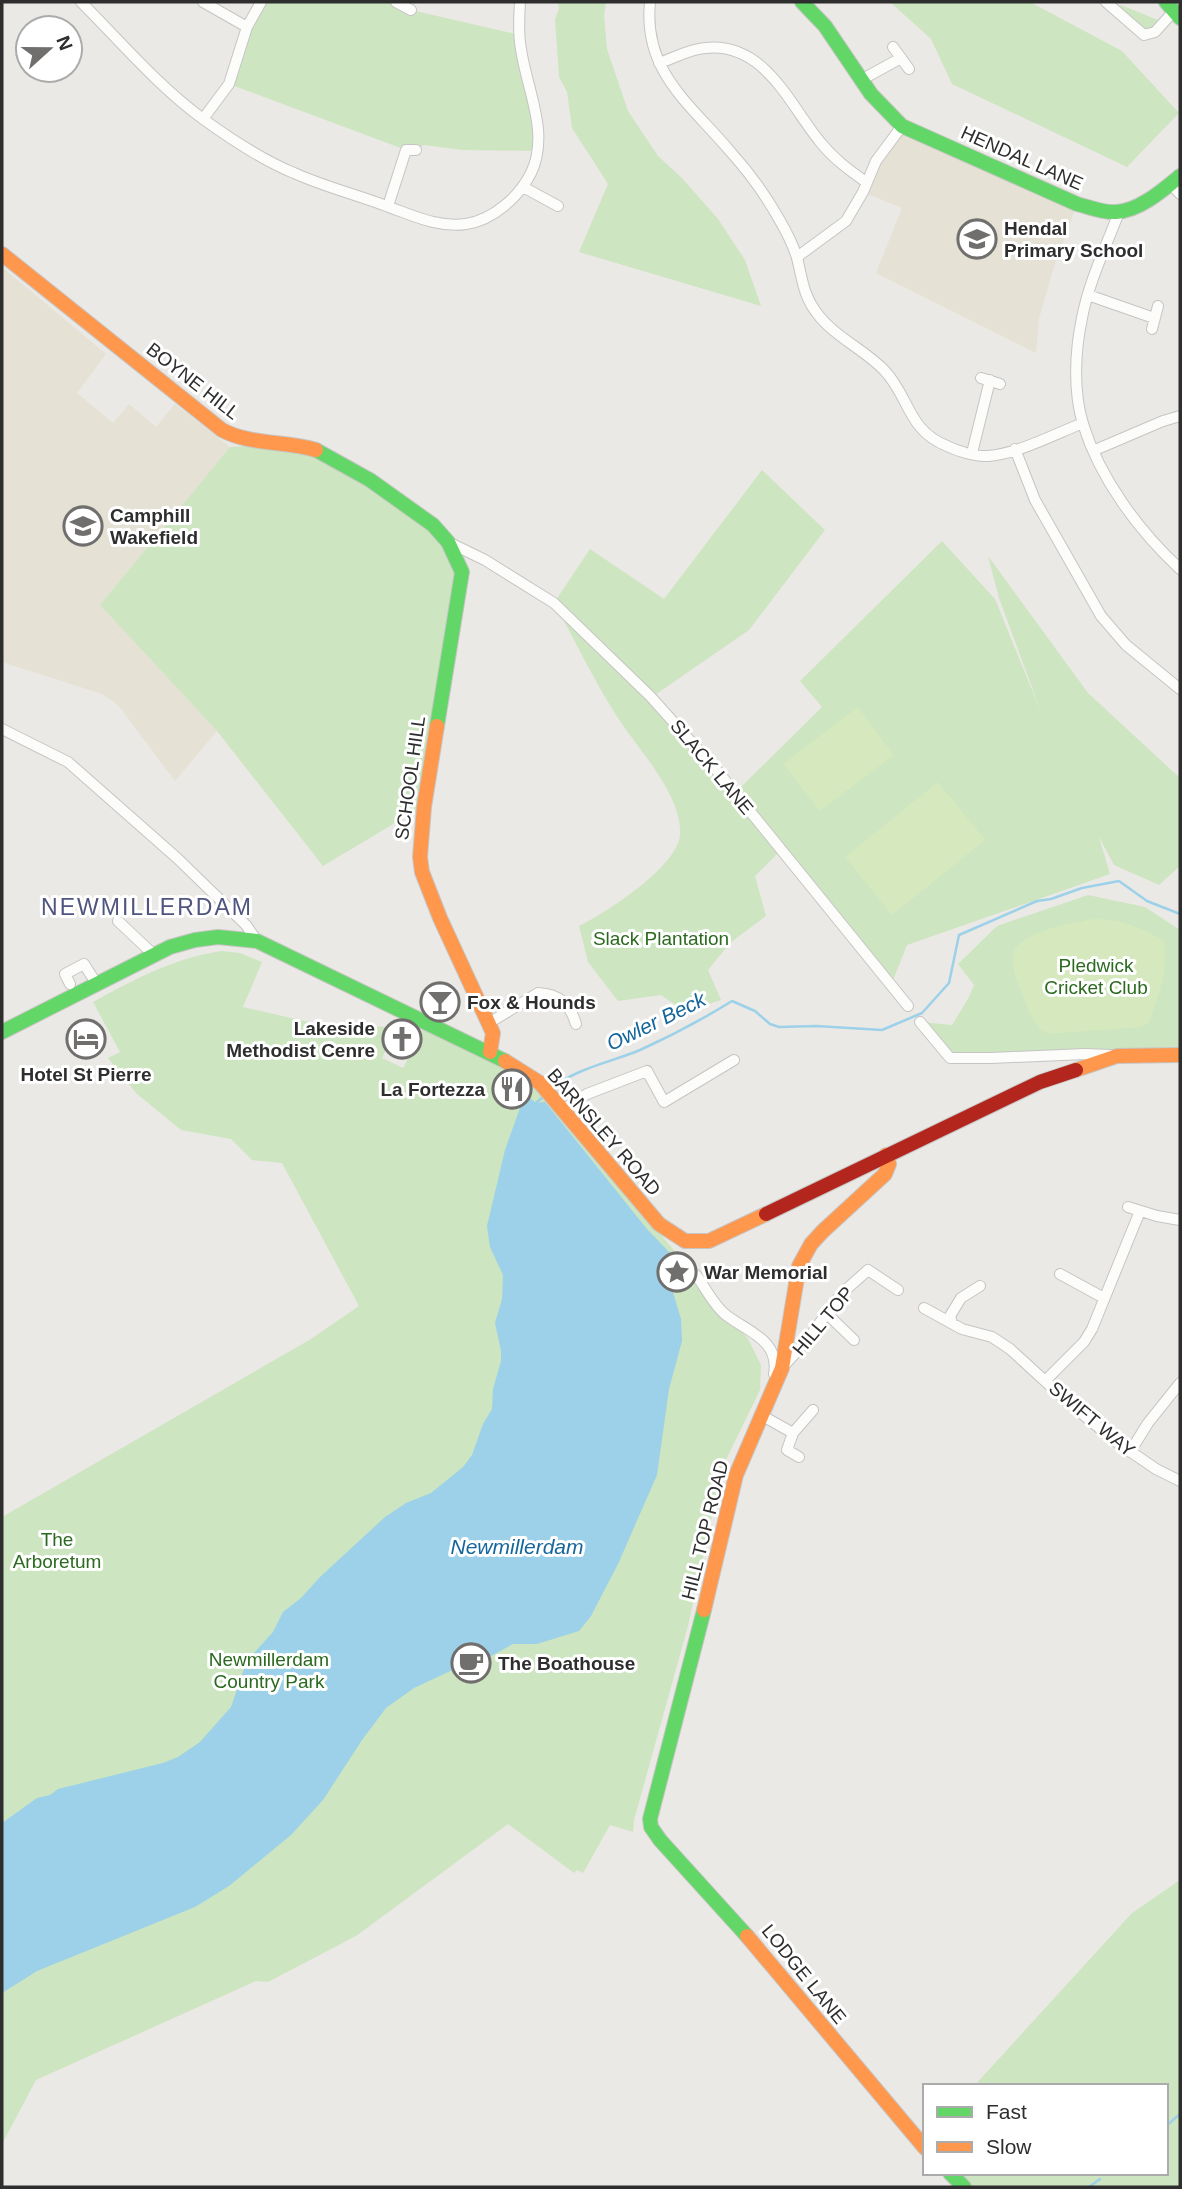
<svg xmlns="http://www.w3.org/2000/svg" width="1182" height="2189" viewBox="0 0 1182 2189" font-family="Arial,sans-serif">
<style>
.education{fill:#e5e1d4}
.green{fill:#cde5c0}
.pitch{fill:#d6e8be}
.water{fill:#9cd1e9}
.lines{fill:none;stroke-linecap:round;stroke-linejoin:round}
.stream{stroke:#9cd1e9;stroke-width:2.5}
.street-casing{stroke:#c6c5c4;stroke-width:12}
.fast-casing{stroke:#c6c5c4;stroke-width:16}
.slow-casing{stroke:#c6c5c4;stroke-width:16}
.jam-casing{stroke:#c6c5c4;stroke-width:16}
.street{stroke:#fcfcfb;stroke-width:10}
.fast{stroke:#63d668;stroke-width:14}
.slow{stroke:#ff974d;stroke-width:14}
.jam{stroke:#b3261e;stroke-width:14}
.labels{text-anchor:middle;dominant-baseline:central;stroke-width:6;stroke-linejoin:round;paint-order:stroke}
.street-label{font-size:19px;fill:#2e2e2e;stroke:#fff}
.poi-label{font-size:19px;font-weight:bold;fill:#2e2e2e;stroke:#fff;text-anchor:start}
.park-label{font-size:19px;fill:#2b6a1f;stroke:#fff}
.water-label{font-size:21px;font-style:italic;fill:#14669c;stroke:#fff}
.quarter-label{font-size:23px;letter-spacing:2px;fill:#4f557e;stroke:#fff}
</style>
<rect width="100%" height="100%" fill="#ebe9e5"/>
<path class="education" d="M902 126 1077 204 1053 270 1039 319 1036 353 876 273 902 208 863 192Z
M2 267 106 354 77 393 113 423 129 404 156 427 175 404 230 447 100 605 217 731 175 781 118 705 102 694 2 662Z"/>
<path class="green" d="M261 2H396L411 10 520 35 538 151 462 150 424 145 416 150H406L229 84Z
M558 2H606L604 16 607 49 628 111 658 156 682 178 718 219 745 260 761 306 579 252 608 184 572 128 567 92 559 77 555 19 559 9Z
M890 2H1030L1122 51 1179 113 1127 167 952 84 931 39Z
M1121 5 1158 20 1151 28 1145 30 1118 8Z
M287 443 315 449 417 511 457 558 421 825 415 811 323 866 217 731 100 605 230 447Z
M762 470 825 530 749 630 652 697 735 793 822 707 800 681 942 541 995 599 1041 712 999 598 988 556 1088 693 1180 778V866L1159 885 1114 865 1099 837 1110 874 907 945 891 985 780 851 755 876 766 916 730 943 708 970 721 1000C690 1010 688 1015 661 995L618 1001 588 962 579 926C606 913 677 867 680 835 683 795 636 747 616 715 593 679 575 640 554 603L590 549 664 599Z
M1088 895 1145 907 1180 930V1055L950 1058 920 1022 952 1025 968 999 974 985 958 964 997 926Z
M222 951 240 953 262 962 243 1007 322 1025 392 1027 396 1029 382 1058 403 1068 426 1023 468 1042 474 1055 526 1073 748 1339 761 1365 760 1390 722 1468 688 1626 634 1820 633 1832 610 1825 583 1873 577 1870 574 1873 508 1824 356 1936 268 1982 256 1981 36 2080 2 2144V1517L311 1339 359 1306 282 1163 252 1160 231 1139 181 1130 137 1094 108 1058 120 1052 93 1002C135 979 174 958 222 951Z
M1180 1880V2187H964L950 2173H1166V2086H974L1132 1913Z"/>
<path class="pitch" d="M858 707 894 755 820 811 783 764Z
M938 782 985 840 892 915 845 857Z
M1094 919C1121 919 1141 927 1164 941 1169 970 1158 996 1149 1023L1140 1027 1049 1034C1033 1027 1029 1010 1023 995 1018 982 1010 968 1013 954 1018 932 1075 922 1094 919Z"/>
<path class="water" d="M525 1094 536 1103 545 1102 647 1229 669 1252 666 1257V1269L681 1319 682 1341 669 1389 657 1475 618 1564 591 1616 579 1631 537 1644H513L482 1661 466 1658 461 1660 459 1667 414 1688 386 1708 362 1740 323 1800 291 1835 229 1886 195 1907 37 1971 2 1993V1823L37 1798 50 1795 58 1789 163 1763 178 1757 200 1742 231 1707 244 1669 253 1654 273 1632 283 1612 301 1598 320 1577 385 1517 406 1503 431 1493 463 1467 472 1455 483 1424 492 1409 493 1389 501 1361V1351L495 1323 502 1299 503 1275 490 1247 487 1226 505 1150Z"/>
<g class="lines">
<path class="stream" d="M554 1087C575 1069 614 1061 640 1050 671 1036 703 1019 732 1001L755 1011 770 1024 779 1027 816 1026 882 1030 922 1013 949 983 959 935 1037 901 1051 899 1082 888 1119 881 1147 901 1180 914
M536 1103 544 1096
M1166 2126 1180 2114
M1089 2187 1100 2179"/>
<g class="street-casing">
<path id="street" d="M81 2C121 42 158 86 203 119 232 140 262 160 294 173 325 187 358 195 389 207 414 216 439 228 466 224 493 220 519 197 531 173 550 133 527 91 521 49 518 34 519 17 520 2
M203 2 247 27
M396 2 411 10
M650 2C643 71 689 103 729 150 748 171 765 194 779 219 786 231 793 244 797 258 802 277 803 295 816 312 834 337 864 349 884 370 910 397 907 430 947 446 957 451 976 457 988 456 1017 454 1055 434 1083 423
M1106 2 1144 35 1155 32 1174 11
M893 47 909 69
M659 63C674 58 690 49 705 48 765 41 790 106 821 143 834 159 849 170 866 182
M861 80 901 58
M203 119 229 84 247 27 261 2
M1171 184 1180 194
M523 187 558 206
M388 206 406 150H416
M1119 212C1106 247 1089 281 1082 318 1075 351 1073 391 1083 424 1100 479 1139 531 1180 569
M797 257 846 221 863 192 876 161 902 126
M1088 295 1154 318
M1152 329 1158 306
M981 378 1000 384
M1015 449 1035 500 1101 616 1126 645 1180 689
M1095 450 1163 421 1180 416
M972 453 990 380
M448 542 485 560 554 603 651 697 719 773 908 1006
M2 729 68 762 177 858 246 925 257 941
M118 921 153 954
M70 984 65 974 84 964 96 983
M920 1022 950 1058H991L1085 1054 1110 1055
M489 1023 538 993C559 994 570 1004 576 1024
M564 1109 587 1094 647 1071 664 1102 734 1060
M1128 1207 1157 1216 1180 1220
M1060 1274 1104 1298
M696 1275C705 1287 714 1306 726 1315 748 1332 780 1340 774 1374
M924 1308 962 1329 992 1337 1010 1349 1069 1403 1115 1441 1156 1469 1180 1481
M826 1313 854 1340
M952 1323 950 1316 961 1298 980 1286
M782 1368 808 1339 841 1294 868 1270 898 1290
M1046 1380 1084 1342 1092 1329 1140 1211
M761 1415 793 1433
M1130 1452 1148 1423 1180 1383
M799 1457 787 1450 793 1433 813 1410"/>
</g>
<g class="fast-casing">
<path id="fast" d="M802 2 825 26 871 94 902 126 1077 204C1089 207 1103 213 1116 212 1139 211 1163 190 1180 176
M1166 2 1180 18
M316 450 370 480 433 525 448 542 462 572 437 726
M2 1032 170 947 195 940 218 937 257 941 505 1061
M704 1610 650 1819 651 1827 660 1840 747 1936
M950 2173 964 2187"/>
</g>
<g class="slow-casing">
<path id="slow" d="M2 254 222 430C250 445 286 441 316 450
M437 726 424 807 420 857 422 872 440 918 493 1033 490 1052
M505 1061 540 1083 659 1224 685 1241H709L766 1214
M1076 1070 1117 1056 1180 1055
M704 1610 736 1475 782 1368 799 1266 811 1244 823 1231 885 1174 889 1164 886 1155
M747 1936 925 2148"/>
</g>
<g class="jam-casing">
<path id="jam" d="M766 1214 1040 1082 1076 1070"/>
</g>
<use href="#street" class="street"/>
<use href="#fast" class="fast"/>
<use href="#slow" class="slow"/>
<use href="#jam" class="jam"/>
</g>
<defs>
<g id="school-ring" transform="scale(2.0125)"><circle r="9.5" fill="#fff" stroke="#706f6e" stroke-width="1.5"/><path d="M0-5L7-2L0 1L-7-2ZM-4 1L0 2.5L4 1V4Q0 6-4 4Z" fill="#706f6e"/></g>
<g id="university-ring" transform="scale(2.0125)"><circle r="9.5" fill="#fff" stroke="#706f6e" stroke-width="1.5"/><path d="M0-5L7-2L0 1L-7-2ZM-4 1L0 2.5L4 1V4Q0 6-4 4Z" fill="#706f6e"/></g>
<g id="bar-ring" transform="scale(2.0125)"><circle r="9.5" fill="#fff" stroke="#706f6e" stroke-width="1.5"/><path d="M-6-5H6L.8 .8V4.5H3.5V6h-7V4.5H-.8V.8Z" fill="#706f6e"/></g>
<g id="hotel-ring" transform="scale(2.0125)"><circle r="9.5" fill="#fff" stroke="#706f6e" stroke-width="1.5"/><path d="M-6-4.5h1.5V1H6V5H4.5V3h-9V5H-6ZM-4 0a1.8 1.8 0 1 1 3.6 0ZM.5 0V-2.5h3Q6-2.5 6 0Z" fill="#706f6e"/></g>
<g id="church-ring" transform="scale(2.0125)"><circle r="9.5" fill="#fff" stroke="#706f6e" stroke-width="1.5"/><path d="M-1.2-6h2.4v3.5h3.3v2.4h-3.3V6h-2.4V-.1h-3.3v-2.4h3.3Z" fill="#706f6e"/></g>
<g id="restaurant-ring" transform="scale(2.0125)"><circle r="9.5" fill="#fff" stroke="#706f6e" stroke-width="1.5"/><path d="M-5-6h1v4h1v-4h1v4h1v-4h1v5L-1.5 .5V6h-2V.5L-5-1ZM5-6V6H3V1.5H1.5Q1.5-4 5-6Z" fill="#706f6e"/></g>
<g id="sight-ring" transform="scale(2.0125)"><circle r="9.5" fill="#fff" stroke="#706f6e" stroke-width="1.5"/><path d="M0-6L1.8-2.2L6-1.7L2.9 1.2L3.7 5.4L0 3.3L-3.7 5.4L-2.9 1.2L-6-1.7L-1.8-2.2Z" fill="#706f6e"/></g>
<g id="cafe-ring" transform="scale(2.0125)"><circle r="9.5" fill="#fff" stroke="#706f6e" stroke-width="1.5"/><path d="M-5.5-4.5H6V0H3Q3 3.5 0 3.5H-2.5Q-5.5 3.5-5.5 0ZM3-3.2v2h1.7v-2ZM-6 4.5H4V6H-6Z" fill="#706f6e"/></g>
</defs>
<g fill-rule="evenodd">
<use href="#school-ring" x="977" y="239"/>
<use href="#university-ring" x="83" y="526"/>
<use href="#bar-ring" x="440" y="1002"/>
<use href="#hotel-ring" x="86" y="1039"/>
<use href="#church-ring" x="402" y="1039"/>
<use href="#restaurant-ring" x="512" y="1089"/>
<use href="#sight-ring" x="677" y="1272"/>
<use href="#cafe-ring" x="471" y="1663"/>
</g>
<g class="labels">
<g class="street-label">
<text transform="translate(1022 158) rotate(24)">HENDAL LANE</text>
<text transform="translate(193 381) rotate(38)">BOYNE HILL</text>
<text transform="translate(712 767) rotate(50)">SLACK LANE</text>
<text transform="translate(410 778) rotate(-82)">SCHOOL HILL</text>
<text transform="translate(604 1132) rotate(49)">BARNSLEY ROAD</text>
<text transform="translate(823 1321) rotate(-50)">HILL TOP</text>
<text transform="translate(1092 1419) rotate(40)">SWIFT WAY</text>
<text transform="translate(705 1530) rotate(-76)">HILL TOP ROAD</text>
<text transform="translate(804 1974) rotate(51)">LODGE LANE</text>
</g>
<g class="poi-label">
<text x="1004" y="228">Hendal<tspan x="1004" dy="22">Primary School</tspan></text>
<text x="110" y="515">Camphill<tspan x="110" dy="22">Wakefield</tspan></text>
<text x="467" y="1002">Fox &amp; Hounds</text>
<text x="375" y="1028" text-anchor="end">Lakeside<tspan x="375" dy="22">Methodist Cenre</tspan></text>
<text x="86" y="1074" text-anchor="middle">Hotel St Pierre</text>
<text x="485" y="1089" text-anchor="end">La Fortezza</text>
<text x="704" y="1272">War Memorial</text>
<text x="498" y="1663">The Boathouse</text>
</g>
<g class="park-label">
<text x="661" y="938">Slack Plantation</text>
<text x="1096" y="965">Pledwick<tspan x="1096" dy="22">Cricket Club</tspan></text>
<text x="57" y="1539">The<tspan x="57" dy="22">Arboretum</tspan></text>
<text x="269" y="1659">Newmillerdam<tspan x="269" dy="22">Country Park</tspan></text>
</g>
<g class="water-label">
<text transform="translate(656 1021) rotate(-26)">Owler Beck</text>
<text x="517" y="1546">Newmillerdam</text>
</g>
<g class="quarter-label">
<text x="147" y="907">NEWMILLERDAM</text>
</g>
</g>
<rect width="1182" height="2189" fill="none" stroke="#2e2e2e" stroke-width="7"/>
<rect x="923" y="2084" width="245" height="91" fill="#ffffff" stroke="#ababab" stroke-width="2"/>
<rect x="937" y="2107" width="35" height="10" fill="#63d668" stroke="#ababab" stroke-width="2"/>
<text x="986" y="2119" font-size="21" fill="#2e2e2e">Fast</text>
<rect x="937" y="2142" width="35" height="10" fill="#ff974d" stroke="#ababab" stroke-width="2"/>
<text x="986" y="2154" font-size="21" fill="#2e2e2e">Slow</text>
<g transform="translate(49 49) rotate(69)"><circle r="33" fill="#ffffff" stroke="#ababab" stroke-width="2"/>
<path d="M0-5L12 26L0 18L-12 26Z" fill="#706f6e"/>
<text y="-10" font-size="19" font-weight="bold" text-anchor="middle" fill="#2e2e2e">N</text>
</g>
</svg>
